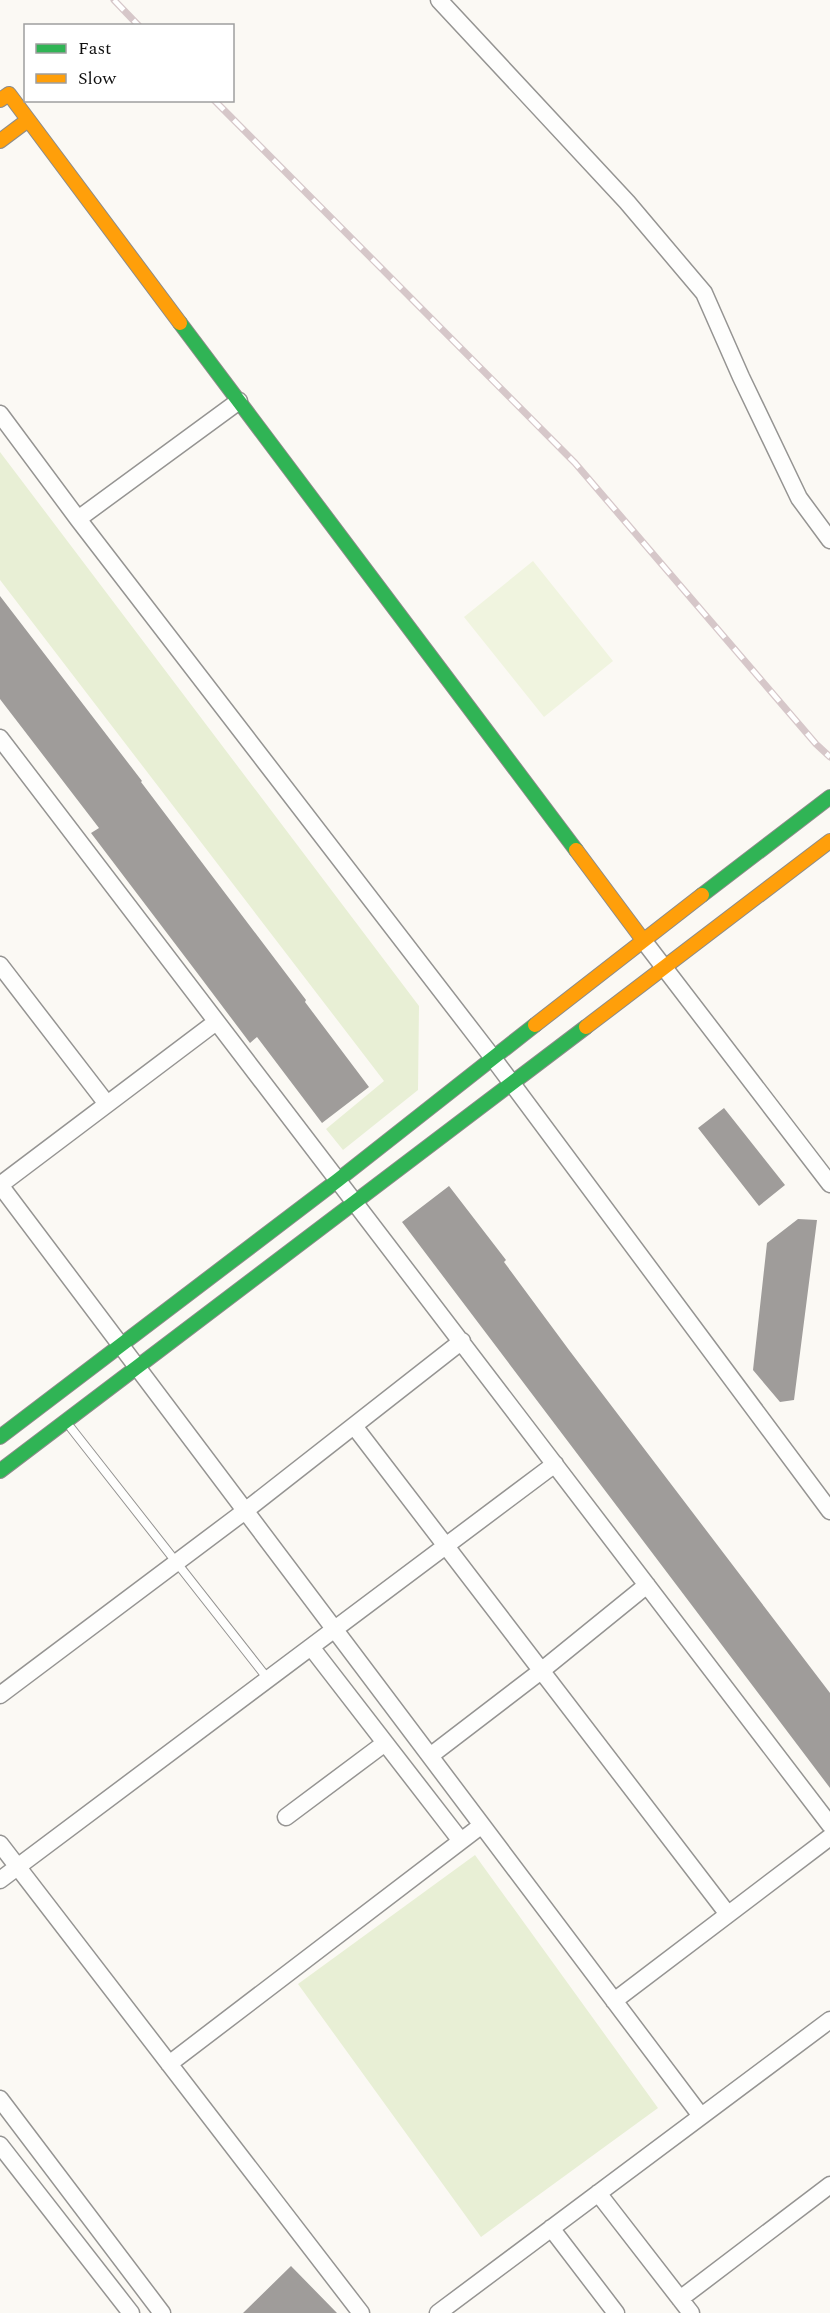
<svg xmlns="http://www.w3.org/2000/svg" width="830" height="2313" viewBox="0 0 830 2313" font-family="Spectral,serif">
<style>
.green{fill:#e8efd5}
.pitch{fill:#f0f4df}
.building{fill:#9f9c9a}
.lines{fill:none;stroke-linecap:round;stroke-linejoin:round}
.lane-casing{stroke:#959492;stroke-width:10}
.street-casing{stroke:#959492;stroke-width:19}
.fast-casing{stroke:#8c8b89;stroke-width:16}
.slow-casing{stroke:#8c8b89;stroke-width:16}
.lane{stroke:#fefefd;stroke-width:8}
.street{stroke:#fefefd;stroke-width:16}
.fast{stroke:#30b455;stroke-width:14}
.slow{stroke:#ff9f0a;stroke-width:14}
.rail-casing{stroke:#d6c7c9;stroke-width:7}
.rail{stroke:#fff;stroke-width:4.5;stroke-dasharray:14;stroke-linecap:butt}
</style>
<rect width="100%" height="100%" fill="#fbf9f4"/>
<path class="green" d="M0 452 419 1006 418 1090 343 1150 326 1129 384 1081 0 580Z
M475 1855 658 2108 481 2237 298 1984Z"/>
<path class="pitch" d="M533 561 613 661 544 717 464 617Z"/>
<path class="building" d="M0 596 142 781 141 782 306 1000 305 1002 369 1087 322 1123 257 1037 250 1043 195 970 91 833 99 828 0 699Z
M724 1108 785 1185 759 1206 698 1128Z
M449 1186 506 1260 504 1262 569 1350 830 1693V1788L402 1222Z
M798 1219 817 1220 794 1400 780 1402 753 1370 767 1243Z
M291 2266 337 2313H243Z"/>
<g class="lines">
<g class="lane-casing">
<path id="lane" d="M71 1428 268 1679"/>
</g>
<g class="street-casing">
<path id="street" d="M439 0 627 202 704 293 741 377 799 498 830 540
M0 414 78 519 493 1058 830 1511
M78 519 239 401
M0 738 830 1825
M643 940 830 1184
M0 965 107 1104
M216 1022 0 1185 701 2116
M354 1426 727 1913
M311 1647 461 1841
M0 1695 245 1511 462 1341
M430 1756 541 1671 647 1585
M286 1817 385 1743
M0 1844 361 2313
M0 1880 555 1464
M614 2001 830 1837
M169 2064 482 1825
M0 2099 162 2313
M0 2145 131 2313
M598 2193 691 2313
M551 2228 616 2313
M680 2299 830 2185
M438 2313 830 2020"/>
</g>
<g class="fast-casing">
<path id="fast" d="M180 323 576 850
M702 895 830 797
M0 1437 338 1180 535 1025
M0 1471 586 1027"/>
</g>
<g class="slow-casing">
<path id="slow" d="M0 100 9 94 180 323
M0 141 28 120
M576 850 643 940
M535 1025 702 895
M586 1027 830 841"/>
</g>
<use href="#lane" class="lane"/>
<use href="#street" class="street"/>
<use href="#fast" class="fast"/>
<use href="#slow" class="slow"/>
<g class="rail-casing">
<path id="rail" d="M114 0 139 26
M214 100 575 463 816 744 830 757"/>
</g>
<use href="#rail" class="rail"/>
</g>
<rect x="24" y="24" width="210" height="78" fill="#ffffff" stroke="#9f9f9f" stroke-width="1.5"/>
<rect x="36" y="44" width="30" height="9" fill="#30b455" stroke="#9f9f9f" stroke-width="1.5"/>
<text x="78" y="54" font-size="18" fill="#0f0f0f">Fast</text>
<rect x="36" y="74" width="30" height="9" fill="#ff9f0a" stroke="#9f9f9f" stroke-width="1.5"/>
<text x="78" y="84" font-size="18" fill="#0f0f0f">Slow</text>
</svg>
